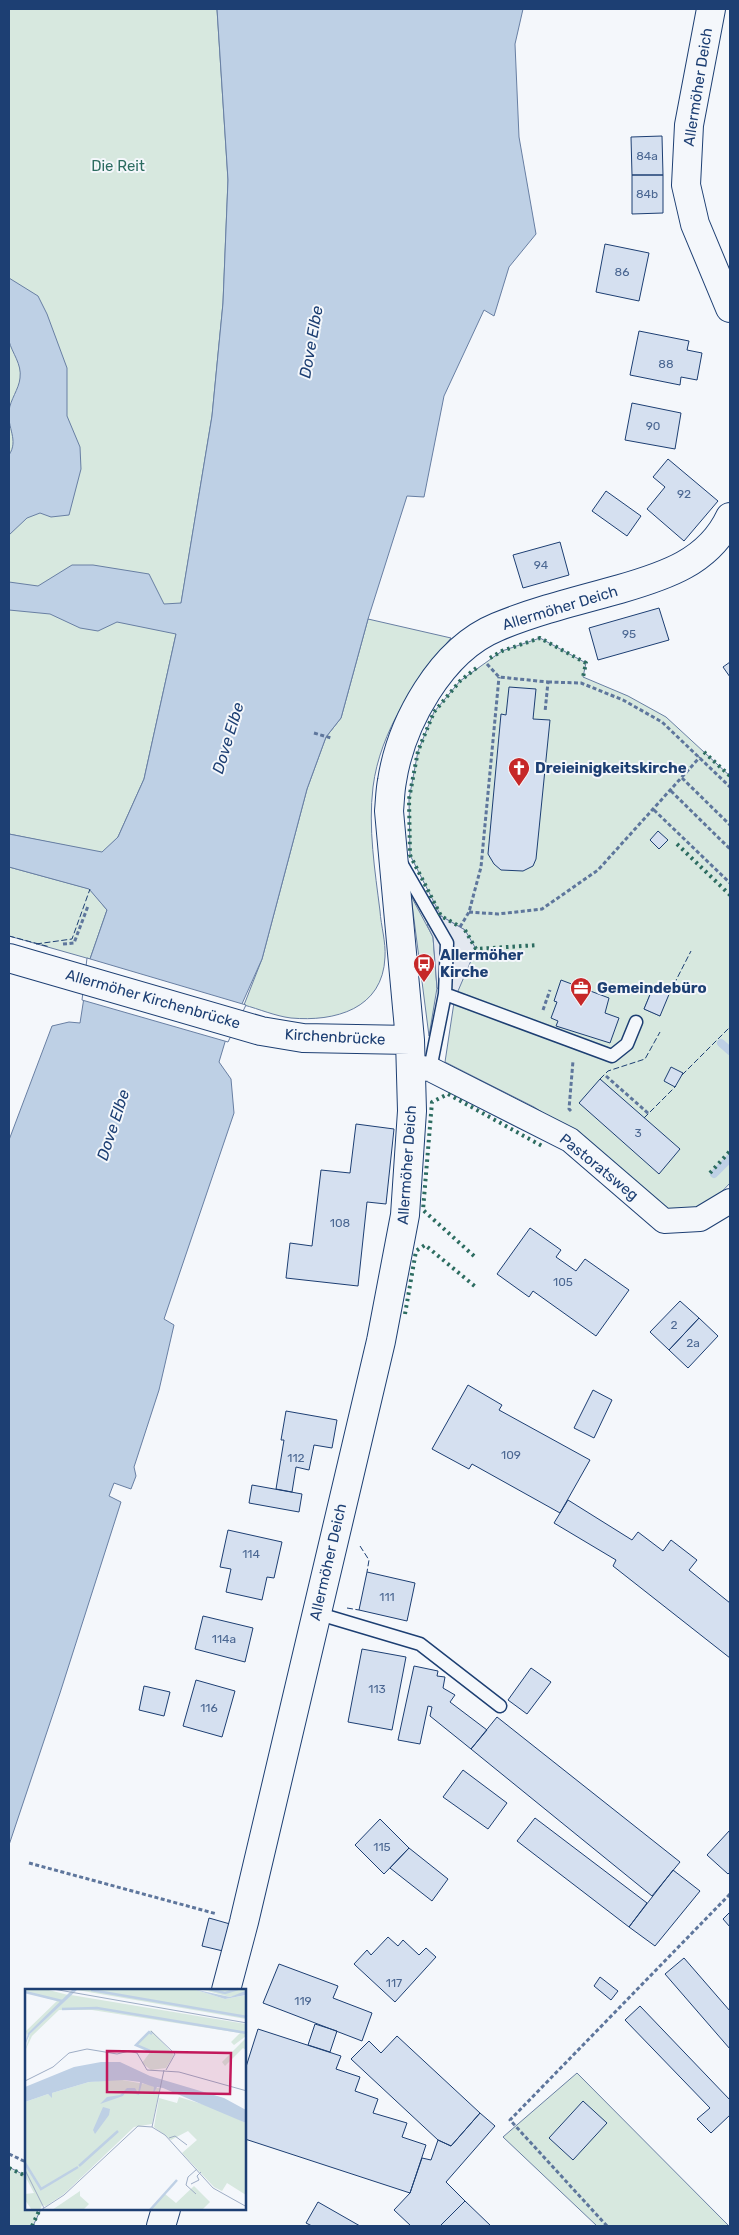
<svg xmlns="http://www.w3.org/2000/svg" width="739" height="2235" viewBox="0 0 739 2235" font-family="Rubik,sans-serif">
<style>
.green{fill:#d7e8df;stroke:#687fa3;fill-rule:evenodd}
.parking{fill:#e3e8f0;stroke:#687fa3}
.water{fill:#bed0e5;stroke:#687fa3}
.pier{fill:#f4f7fb;stroke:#687fa3}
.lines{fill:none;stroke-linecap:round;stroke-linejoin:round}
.stream{stroke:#bed0e5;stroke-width:8}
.building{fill:#d5e0f0;stroke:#1d3f73}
.lane-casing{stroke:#1d3f73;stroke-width:15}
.street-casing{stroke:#1d3f73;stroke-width:26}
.secondary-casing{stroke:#1d3f73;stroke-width:30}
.path{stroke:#5e769c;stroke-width:3;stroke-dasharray:4 2.5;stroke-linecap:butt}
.lane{stroke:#f4f7fb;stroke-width:12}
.street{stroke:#f4f7fb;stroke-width:24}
.secondary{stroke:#f4f7fb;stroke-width:28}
.hedge{stroke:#2c6c60;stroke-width:4;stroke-dasharray:2.5 4;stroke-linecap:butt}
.fence{stroke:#1d3f73;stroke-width:1;stroke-dasharray:6 2.5;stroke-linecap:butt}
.labels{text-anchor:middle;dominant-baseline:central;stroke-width:4;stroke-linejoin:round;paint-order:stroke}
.number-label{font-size:12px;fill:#4b6792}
.street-label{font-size:15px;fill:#1d3f73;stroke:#f4f7fb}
.park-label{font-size:15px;fill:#2c6c60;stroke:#f4f7fb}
.poi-label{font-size:15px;font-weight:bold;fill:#1d3f73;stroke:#f4f7fb;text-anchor:start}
.water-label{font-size:16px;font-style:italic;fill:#1d3f73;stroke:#f4f7fb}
.inset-river{fill:none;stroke:#bed0e5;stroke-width:2.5}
.inset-road{fill:none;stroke:#9eadc5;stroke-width:1}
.view{fill:#c2185b;fill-opacity:0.15;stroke:#c2185b;stroke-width:2.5}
.inset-edge{fill:none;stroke:#1d3f73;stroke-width:2.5}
</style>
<rect width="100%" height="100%" fill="#f4f7fb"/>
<path class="green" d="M9 9H217L228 180 223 303 212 416 176 634 144 779 118 837 102 853 9 834Z
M368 619 451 638C415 681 380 731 373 787 368 828 375 871 380 911 381 926 386 942 385 957 383 1009 335 1022 291 1018 275 1016 259 1009 244 1005L262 959 307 789 326 737 341 718Z
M540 638 586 663 583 677 628 696 666 717 730 776V1183L713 1201 689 1212 666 1209 587 1141 534 1107 445 1062 465 930 441 916 410 855 409 799 418 751 434 712 460 681 502 651ZM654 985 660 1016 644 1009Z
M9 867 90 889 107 910 90 959 9 936Z
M411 896 433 937 437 988 429 1036Z
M577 2073 729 2226H597L503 2137Z
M9 2167 26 2176V2209H41L33 2226H9Z"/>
<path class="parking" d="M441 916 465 930 476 949 455 998 437 988 433 937 427 925Z"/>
<path class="water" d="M217 9H523L515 44 519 137 536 234 509 267 494 316 484 310 444 396 424 497 407 496 368 619 341 718 326 737 307 789 262 959 225 1042 219 1062 231 1079 234 1113 164 1319 174 1325 159 1390 134 1467 136 1476 131 1489 114 1483 109 1496 121 1502 60 1693 9 1845V1140L52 1026 69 1022 80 1023 90 959 107 910 89 889 9 867V834L102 852 118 837 144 779 176 634 117 622 98 631 80 628 50 614 9 610V582L38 586 72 565H93L149 574 164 604 181 603 212 416 223 303 228 180Z
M9 278 38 296 47 314 67 368V416L80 447 81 469 69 515 51 517 40 513 27 518 9 535V455C19 440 7 428 9 411 10 400 19 389 20 378 22 364 12 353 9 341 5 326 9 295 9 278Z"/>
<path class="pier" d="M87 958 246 1005 228 1042 82 1000Z"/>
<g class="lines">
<path class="stream" d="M721 1043 730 1051
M714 1174 730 1158"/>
</g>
<path class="building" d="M662 136 663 175H632L631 137Z
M632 175H663V213L632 214Z
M605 244 649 253 639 301 596 292Z
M639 331 689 341 687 350 702 353 697 380 681 377 680 385 630 375Z
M632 403 681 413 675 449 625 440Z
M668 459 718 501 684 541 647 509 665 487 653 477Z
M606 491 641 516 627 536 592 511Z
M560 542 569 575 523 588 513 555Z
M659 608 669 640 598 660 589 628Z
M730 662V677L723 667Z
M509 687 536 689 533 719 550 720 536 859 533 866 523 871 501 870 494 864 488 854 501 714 506 715Z
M658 831 668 840 659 849 650 840Z
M561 980 609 998 605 1013 619 1018 610 1043 556 1026 558 1021 551 1018 557 1002 554 1001Z
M654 985 670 992 660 1016 644 1009Z
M671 1067 683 1073 675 1087 664 1081Z
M600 1079 680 1149 659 1174 579 1103Z
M356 1124 394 1129 386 1204 367 1202 358 1286 286 1278 290 1243 312 1246 321 1170 350 1173Z
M530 1228 561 1250 556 1257 576 1271 585 1259 629 1290 596 1336 533 1291 529 1297 497 1274Z
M680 1301 699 1318 669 1350 650 1332Z
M699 1318 718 1336 688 1368 669 1350Z
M468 1385 502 1405 499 1410 590 1460 560 1513 472 1464 469 1469 432 1449Z
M593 1390 612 1400 594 1438 574 1428Z
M286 1411 337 1420 332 1448 314 1445 309 1470 296 1467 292 1492 276 1489 284 1440H281Z
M252 1485 302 1494 299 1512 249 1503Z
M568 1500 632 1540 638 1532 663 1551 671 1540 697 1560 689 1570 730 1603V1658L613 1566 616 1560 554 1523Z
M228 1530 282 1542 274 1578 267 1577 262 1600 226 1592 231 1569 220 1567Z
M367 1572 415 1583 407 1621 359 1610Z
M203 1616 253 1628 245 1662 195 1649Z
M362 1649 406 1657 392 1730 348 1722Z
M414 1666 438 1671 437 1676 445 1677 443 1688 455 1695 450 1702 487 1730 471 1749 430 1716 432 1707 428 1706 420 1744 398 1740Z
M531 1668 551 1682 527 1714 508 1700Z
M196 1680 235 1691 222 1737 183 1726Z
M144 1686 170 1692 164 1716 139 1710Z
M497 1717 680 1862 652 1896 471 1749Z
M463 1770 507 1803 488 1829 443 1797Z
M535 1818 647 1903 629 1927 517 1841Z
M380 1819 409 1848 384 1874 355 1845Z
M730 1830V1872L728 1874 707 1855Z
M409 1848 448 1879 432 1901 390 1868Z
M673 1870 700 1891 655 1946 629 1927Z
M730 1912V1927L723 1919Z
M209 1918 230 1924 223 1951 202 1946Z
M388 1937 398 1946 403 1940 419 1955 426 1948 436 1957 395 2002 354 1964 367 1950 371 1955Z
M684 1958 730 2011V2049L665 1974Z
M279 1964 338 1986 333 1998 372 2013 362 2041 263 2003Z
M600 1977 618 1991 611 2000 594 1986Z
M640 2006 730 2100V2115L711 2133 697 2119 710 2108 625 2020Z
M315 2024 337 2031 330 2052 308 2045Z
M258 2029 341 2056 336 2069 360 2077 355 2091 378 2099 373 2113 407 2123 402 2137 426 2145 410 2193 245 2139V2070Z
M397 2036 480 2113 451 2146 438 2140 351 2059 369 2041 381 2053Z
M583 2101 607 2123 573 2160 549 2138Z
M480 2113 495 2126 446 2182 465 2201 440 2226H411L394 2210 410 2193 422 2158 431 2160 438 2140 451 2146Z
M465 2201 491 2226H440Z
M318 2202 360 2226H312L306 2223Z"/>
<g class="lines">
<g class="lane-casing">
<path id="lane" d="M401 863 447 943 445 994 430 1069
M445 994 612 1056 627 1044 636 1022
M316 1613 420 1644 500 1706"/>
</g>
<g class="street-casing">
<path id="street" d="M411 1067 430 1069 570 1140 664 1221 700 1219 730 1201"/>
</g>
<g class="secondary-casing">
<path id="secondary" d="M711 9 689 125 686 185 695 224 730 308
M9 958 261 1031 303 1038 410 1040
M226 1990 244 1922 381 1341 405 1215 412 1111 410 1040 389 811C390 801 390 791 392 781 401 723 441 650 497 627 535 611 580 600 620 589 665 576 709 562 730 517
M161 2226 166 2209"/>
</g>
<path class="path" d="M487 664 499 677 548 682 545 712
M548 682 581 683 623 700 662 722 730 787
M314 733 331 738
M682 778 730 825
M671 791 730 849
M654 810 730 883
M469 912 498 914 542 909 598 870 700 757
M460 927 469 912 481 867 499 677
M63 944 74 943 88 906
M543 1010 550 990
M606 1076 649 1114
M571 1111 569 1109 573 1061
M29 1863 217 1914
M9 2154 26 2162
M607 2226 510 2120 730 1894"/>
<use href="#lane" class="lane"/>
<use href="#street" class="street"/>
<use href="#secondary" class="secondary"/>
<path class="hedge" d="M490 658 502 651 540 638 586 663 583 677
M704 752 730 776
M677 844 730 895
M457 925 441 916 410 855 409 799 418 751 434 712 460 681 479 666
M465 930 476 949 538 945
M710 1173 730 1151
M474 1256 423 1210 432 1102 448 1094 542 1146
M405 1314 416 1251 425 1245 477 1288
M9 2168 26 2176
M32 2226 40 2209"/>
<path class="fence" d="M9 936 50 947
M36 944 72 939 90 889
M670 992 691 951
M682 1075 730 1027
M600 1079 608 1071 645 1059 660 1032
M644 1118 676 1086
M360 1546 369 1560 367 1572
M347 1608 359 1610"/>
</g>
<defs>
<g id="church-pin" transform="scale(1.125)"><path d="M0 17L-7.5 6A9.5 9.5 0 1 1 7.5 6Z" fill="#c62828" stroke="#f4f7fb"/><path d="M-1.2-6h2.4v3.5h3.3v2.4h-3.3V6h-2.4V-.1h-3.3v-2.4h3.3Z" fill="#fff"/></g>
<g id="bus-pin" transform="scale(1.125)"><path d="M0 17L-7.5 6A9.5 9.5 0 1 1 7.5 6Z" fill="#c62828" stroke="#f4f7fb"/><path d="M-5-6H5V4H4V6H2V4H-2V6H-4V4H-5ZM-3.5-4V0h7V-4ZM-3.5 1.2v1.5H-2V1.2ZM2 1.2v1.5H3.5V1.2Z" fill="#fff"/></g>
<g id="office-pin" transform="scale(1.125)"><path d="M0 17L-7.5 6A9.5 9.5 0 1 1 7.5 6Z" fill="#c62828" stroke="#f4f7fb"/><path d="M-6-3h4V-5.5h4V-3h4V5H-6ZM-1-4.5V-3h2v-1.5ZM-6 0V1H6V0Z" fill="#fff"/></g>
</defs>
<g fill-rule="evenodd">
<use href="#church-pin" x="519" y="768"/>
<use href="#bus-pin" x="424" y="964"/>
<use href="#office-pin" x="581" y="988"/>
</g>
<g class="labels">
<g class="number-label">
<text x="647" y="156">84a</text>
<text x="647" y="194">84b</text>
<text x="622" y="272">86</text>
<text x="666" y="364">88</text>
<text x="653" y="426">90</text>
<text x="684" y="494">92</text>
<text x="541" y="565">94</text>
<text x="629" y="634">95</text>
<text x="638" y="1133">3</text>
<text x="340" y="1223">108</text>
<text x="563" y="1282">105</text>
<text x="674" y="1325">2</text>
<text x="693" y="1343">2a</text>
<text x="511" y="1455">109</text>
<text x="296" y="1458">112</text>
<text x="251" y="1554">114</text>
<text x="387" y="1597">111</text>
<text x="224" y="1639">114a</text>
<text x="377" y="1689">113</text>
<text x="209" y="1708">116</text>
<text x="382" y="1847">115</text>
<text x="394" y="1983">117</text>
<text x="303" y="2001">119</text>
</g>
<g class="street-label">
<text transform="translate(698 87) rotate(-81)">Allermöher Deich</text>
<text transform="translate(560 608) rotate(-17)">Allermöher Deich</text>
<text transform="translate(153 999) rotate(16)">Allermöher Kirchenbrücke</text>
<text transform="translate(335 1037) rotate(3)">Kirchenbrücke</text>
<text transform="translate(407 1165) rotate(-86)">Allermöher Deich</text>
<text transform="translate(599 1167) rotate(39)">Pastoratsweg</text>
<text transform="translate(328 1562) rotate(-77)">Allermöher Deich</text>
</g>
<g class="park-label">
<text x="118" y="166">Die Reit</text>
</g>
<g class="poi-label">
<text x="535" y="768">Dreieinigkeitskirche</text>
<text x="440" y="955">Allermöher<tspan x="440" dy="17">Kirche</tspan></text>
<text x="597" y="988">Gemeindebüro</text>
</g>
<g class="water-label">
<text transform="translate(311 342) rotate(-80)">Dove Elbe</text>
<text transform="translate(228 738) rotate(-73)">Dove Elbe</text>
<text transform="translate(113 1125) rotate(-72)">Dove Elbe</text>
</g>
</g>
<g transform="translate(25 1989)">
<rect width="221" height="221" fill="#f4f7fb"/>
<path d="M0 0H20L43 6 2 46 1 42 32 12 0 3ZM168 0 200 10 222 6 221 30 52 1ZM175 0H221V3L205 8ZM46 6 221 35V47L209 56 206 53 215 44 67 21H34L7 47 0 62 5 45ZM126 41 149 66 141 79 126 81 117 74 126 62 111 55ZM221 49V61L218 59 200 77 197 73ZM92 90 125 96 129 98V105L131 99H135L127 135 109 138 39 205 21 217 17 216 15 221H7L0 211V205L9 204 0 187V113L23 105 27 108V104L64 93ZM154 108 190 119 221 134V206L202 194 197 202 189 198 157 164 172 151 163 142 146 151 129 138 134 109 152 114ZM169 197 185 213 177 221H125L140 205 151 214ZM55 202V207L64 215 58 221H27Z" fill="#d7e8df"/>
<path d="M48 0H53L5 45 0 56 3 44ZM168 0 205 8 220 2 221 6 200 10ZM76 73H95L125 87 199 109 221 121V134L138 99 132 98 128 106 129 98 117 94 114 106 101 102 98 107 75 115 82 108 95 106 102 99H110L113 104 115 93 99 91 64 93 27 104V109L23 105 0 113V98L49 78ZM78 118 85 120 84 126 70 145 68 141Z" fill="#bed0e5"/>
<path class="inset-river" d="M184 0 200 4 213 0M66 1 222 28M0 3 37 12M37 20 72 19 222 44M125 62 111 56 124 43 127 45M0 174 16 200 53 178M54 177 93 142M125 221 152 191"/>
<path class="inset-road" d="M28 0 222 34M126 42 150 65 141 81M0 92 28 78 44 64 62 60 92 65 104 62 112 64 122 81 154 83 222 102M127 138 139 81M144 149 150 147 162 156M0 181 19 219M166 195 174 191 172 187 176 183M171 205 161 196 163 188 172 180M16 221 39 206 113 137 127 138 140 146 188 199 222 218"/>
<path class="view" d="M82 62 206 64 205 105 82 103Z"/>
<rect width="221" height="221" class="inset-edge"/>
</g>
<rect width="739" height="2235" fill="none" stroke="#1d3f73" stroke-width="20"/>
</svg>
